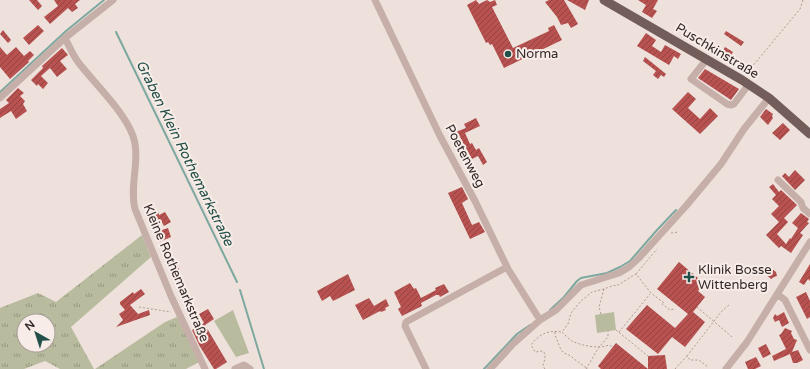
<svg xmlns="http://www.w3.org/2000/svg" width="810" height="369" viewBox="0 0 810 369" font-family="'Varela Round',sans-serif">
<style>
.grass{fill:url(#grass-tufts);fill-rule:evenodd}
.green{fill:#b8bb9d}
.lines{fill:none;stroke-linecap:round;stroke-linejoin:round}
.stream{stroke:#7da8a0;stroke-width:2}
.building{fill:url(#building-hatch)}
.path{stroke:#b09993;stroke-width:1;stroke-dasharray:2 2;stroke-linecap:butt}
.minor{stroke:#c5afa8;stroke-width:7}
.major{stroke:#735d5a;stroke-width:9}
.poi-dot{fill:#224f48;stroke:#f7ece7;stroke-width:1.5}
.labels{text-anchor:middle;dominant-baseline:central;stroke-width:4;stroke-linejoin:round;paint-order:stroke}
.street-label{font-size:13px;fill:#332927;stroke:#f7ece7}
.poi-label{font-size:13px;fill:#332927;stroke:#f7ece7;text-anchor:start}
.water-label{font-size:14px;font-style:italic;fill:#224f48;stroke:#f7ece7}
</style>
<defs>
<pattern id="grass-tufts" width="24" height="20" patternUnits="userSpaceOnUse"><rect width="24" height="20" fill="#b8bb9d"/><path d="M3 7l-1-3M5 7V3M7 7l1-3M15 17l-1-3M17 17v-4M19 17l1-3" fill="none" stroke="#969880"/></pattern>
<pattern id="building-hatch" width="6" height="6" patternUnits="userSpaceOnUse"><rect width="6" height="6" fill="#b85250"/><path d="M-1 1l2-2M0 6l6-6M5 7l2-2" fill="none" stroke="#964442"/></pattern>
</defs>
<rect width="100%" height="100%" fill="#eee1db"/>
<path class="grass" d="M142 235 151 257 71 327 94 369H60L45 361 24 369H0V308L38 293 56 302ZM24 321H48V345H24Z
M177 317 199 362 186 369H95L165 322Z"/>
<path class="green" d="M233 310 249 353 236 357 214 321Z
M614 312 616 330 597 333 595 315Z"/>
<g class="lines">
<path class="stream" d="M116 32 237 282
M0 92 66 31 104 0
M240 290 264 369
M550 310 564 297 577 281 581 278 607 273 620 267 630 261 657 230 676 210
M484 369 517 334 530 325"/>
</g>
<path class="building" d="M29 0H37L42 6 38 10Z
M54 0H80L75 4 78 8 72 12 68 8 50 24 44 17 58 6Z
M476 0 479 4 487 0 490 2 495 0 497 5 492 7 513 48 549 31 548 28 554 25 562 40 504 68 492 44 490 45 488 42 486 43 467 5Z
M549 0H564L578 24 571 28 568 23 561 25 557 17 545 2Z
M567 0H589L585 10Z
M638 0H658L653 9 657 11 652 18 642 12 646 5Z
M38 25 44 31 29 45 23 38Z
M3 30 11 40 8 43 0 34Z
M726 31 744 42 741 46 724 34Z
M646 33 656 40 652 46 661 52 665 45 681 54 678 59 674 56 669 65 637 46Z
M0 47 7 55 16 47 24 56 30 51 34 55 28 61 29 62 10 79 0 67Z
M725 47 733 52 729 59 721 54Z
M62 48 68 55 60 61 67 69 57 77 50 68 41 76 48 83 43 89 38 84 37 86 31 80 43 68 42 66Z
M645 57 666 74 664 77 661 75 658 79 653 75 656 71 643 61Z
M705 69 739 89 731 100 698 78Z
M18 88 24 93 20 96 25 101 23 104 27 111 16 119 11 111 0 118V109L9 103 6 100Z
M688 92 696 99 688 108 700 119 710 108 718 116 700 134 672 109Z
M766 109 773 114 772 116 773 118 768 125 760 117Z
M476 118 480 126 465 133 470 144 472 143 476 150 479 148 487 162 483 165 478 156 472 159 459 135 455 137 453 133 466 128 464 124Z
M783 123 790 130 780 140 772 133Z
M795 170 805 180 795 190 782 176 785 173 789 177Z
M773 184 779 192 781 190 797 205 784 218 788 222 777 234 786 244 790 238 791 239 798 228 792 223 801 213 809 219 807 222 809 223 800 233 803 235 791 253 781 246 779 248 766 235 779 222 771 214 779 206 772 199 776 195 769 187Z
M462 187 468 199 462 203 472 225 479 222 485 232 470 239 448 193Z
M158 212 159 215 165 212 171 222 164 226 160 219 154 221 151 215Z
M168 228 171 237 159 242 156 235 160 233 159 231Z
M176 262 179 270 172 273 169 264Z
M679 262 704 283 698 291 705 297 693 312 705 322 685 347 672 337 658 354 626 329 647 305 675 328 688 314 657 289Z
M810 264V281L808 279 804 285 799 282Z
M767 265 776 272 777 276 774 277 771 279 762 271Z
M348 274 355 290 333 301 330 296 322 301 317 291Z
M410 283 414 289 416 288 421 298 436 290 435 288 444 284 449 292 440 297 439 295H436L421 303 422 306 402 316 398 309 401 307 394 292Z
M141 289 145 294 130 305 138 314 149 310 150 315 116 327 123 320 119 314 125 310 120 304V302L133 292 134 294Z
M806 292 810 301V317L807 319 796 297Z
M369 298 374 306 386 299 389 306 385 308 386 310 381 312 380 311 363 320 355 305Z
M208 309 214 319 205 325 227 362 216 369H214L199 345 192 330 204 323 199 314Z
M784 312 789 323 782 327 779 320 775 322 773 318 775 314 777 316Z
M785 328 792 331 791 333 794 339 797 340 792 352 798 350 803 360 797 363H793L790 354 774 361 772 356 786 349 779 335 781 334Z
M616 343 648 369V356L665 355 667 369H601L598 366Z
M766 344 771 354 763 358 758 348Z
M756 357 761 366 755 369H748L745 362Z"/>
<g class="lines">
<path class="path" d="M746 74 800 9 803 0
M671 233 679 232
M636 274 657 249
M604 289 592 292 581 301 571 313 568 324 562 332C565 335 569 339 572 341 582 346 599 349 609 345L613 347
M139 307 171 312
M697 307 732 337
M601 314 599 307 604 289 612 286 618 285 636 274 651 293 664 303 662 304 670 310 674 309
M616 330 648 356
M555 332V335L561 350 564 353 571 356 574 359 588 369
M619 332 650 294
M687 356 721 312 729 305
M545 369 543 366C544 361 547 355 543 351L535 352 531 345C539 334 548 330 561 332
M586 369 599 347 608 337V331
M675 369 687 356 690 360H699L708 367"/>
<path class="minor" d="M375 0 440 136 475 201 508 269 540 320 556 310 581 285 619 273 629 267 638 259 686 206 721 164 744 129 769 98
M65 38C69 46 73 55 78 62 95 84 124 111 133 136 141 159 129 186 135 209L171 296 205 369
M707 59 691 79 727 104 731 105 734 104 749 84
M0 98 65 38 113 0
M778 180 801 202 803 208 810 214
M777 294 785 300 810 350
M235 369 244 365 250 369
M426 369 405 326 406 322 507 267
M490 369 513 344 540 320
M726 369 747 342 810 242"/>
<path class="major" d="M604 0 742 80 769 98 810 134"/>
</g>
<g class="poi-dot">
<circle cx="508" cy="54" r="4"/>
<path d="M687 271h4v4h4v4h-4v4h-4v-4h-4v-4h4z"/>
</g>
<g class="labels">
<g class="street-label">
<text transform="translate(717 51) rotate(31)">Puschkinstraße</text>
<text transform="translate(465 156) rotate(62)">Poetenweg</text>
<text transform="translate(176 273) rotate(67)">Kleine Rothemarkstraße</text>
</g>
<g class="poi-label">
<text x="516" y="54">Norma</text>
<text x="698" y="270">Klinik Bosse<tspan x="698" dy="15">Wittenberg</tspan></text>
</g>
<g class="water-label">
<text transform="translate(185 153) rotate(64)">Graben Klein Rothemarkstraße</text>
</g>
</g>
<g transform="translate(36 333) rotate(321)"><circle r="19" fill="#f7ece7" stroke="#a99e9a"/>
<path d="M0-3L7 15L0 10L-7 15Z" fill="#224f48"/>
<text y="-6" font-size="11" font-weight="bold" text-anchor="middle" fill="#332927">N</text>
</g>
</svg>
